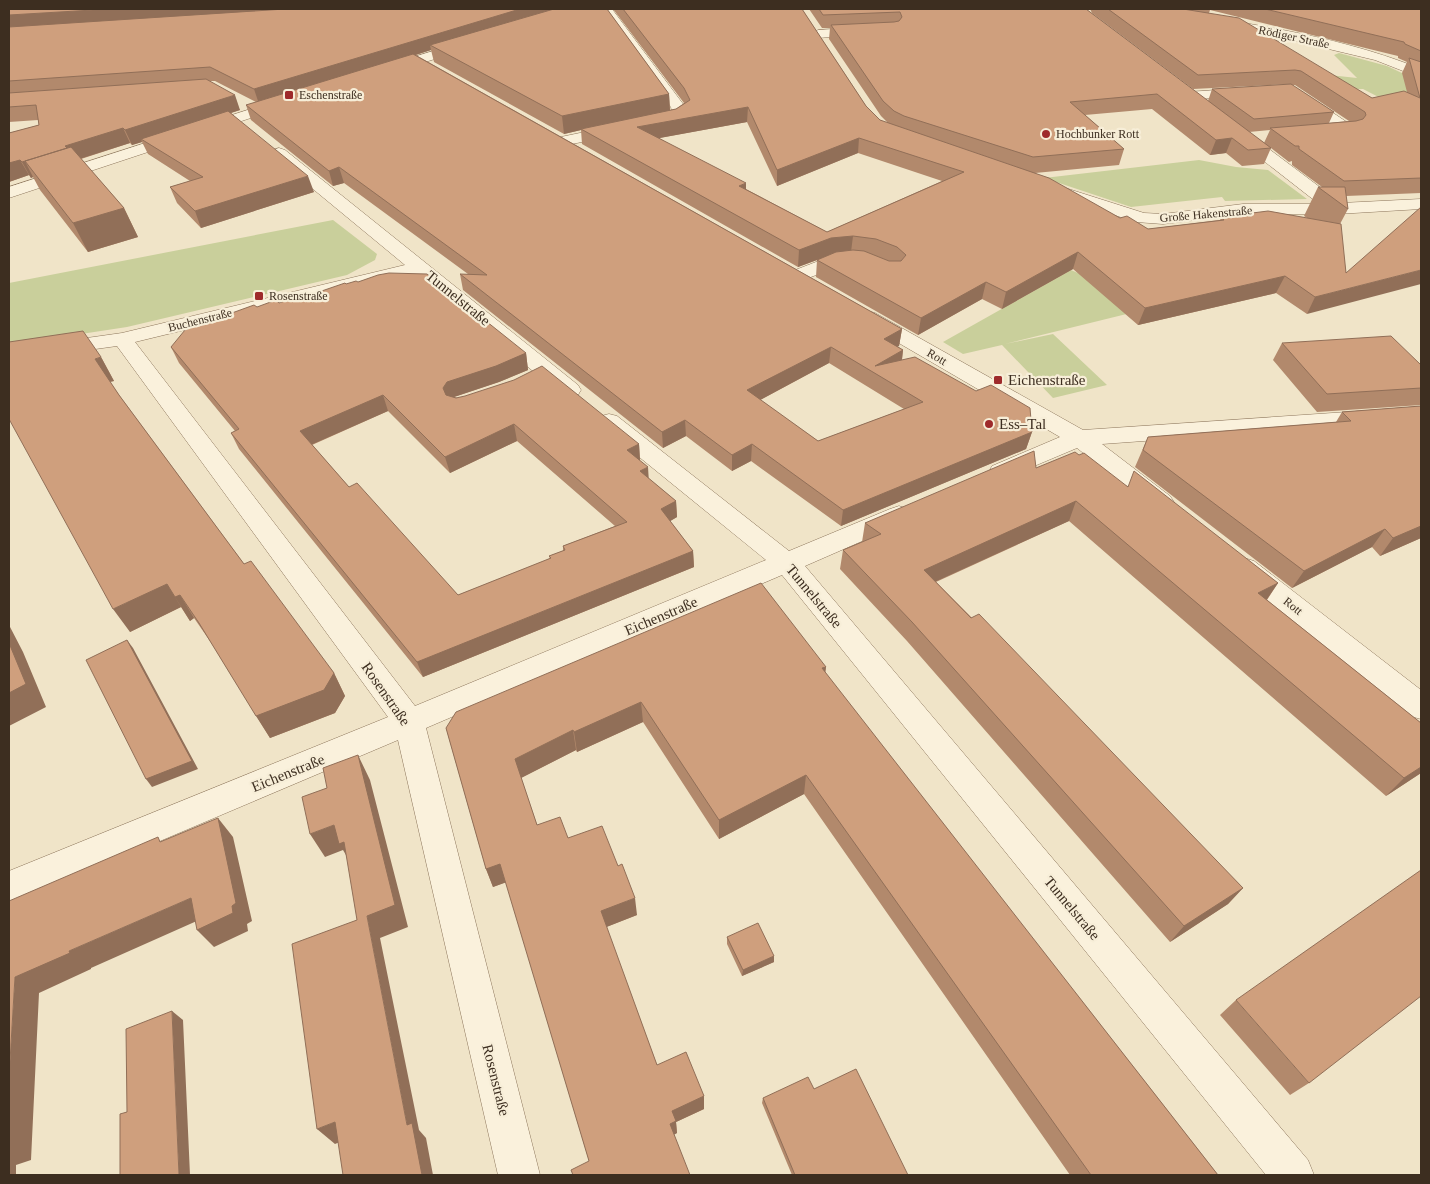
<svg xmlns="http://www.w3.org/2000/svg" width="1430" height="1184" viewBox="0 0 1430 1184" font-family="Georgia,serif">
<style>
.green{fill:#c9cf9b}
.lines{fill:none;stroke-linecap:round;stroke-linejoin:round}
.minor-casing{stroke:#8d765c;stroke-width:1}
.minor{fill:#faf1dc;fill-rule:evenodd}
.wall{fill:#b2896c;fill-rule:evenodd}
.shaded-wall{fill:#916f58}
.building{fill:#cf9f7d;stroke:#916f58;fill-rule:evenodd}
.poi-dot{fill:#9e2a2b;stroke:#f7eed8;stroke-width:2}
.labels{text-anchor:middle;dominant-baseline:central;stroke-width:4.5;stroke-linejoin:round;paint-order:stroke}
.far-street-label{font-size:12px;fill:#3d2e20;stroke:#f7eed8}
.far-poi-label{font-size:12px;fill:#3d2e20;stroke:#f7eed8;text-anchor:start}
.street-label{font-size:15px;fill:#3d2e20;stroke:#f7eed8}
.poi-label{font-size:15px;fill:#3d2e20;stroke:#f7eed8;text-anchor:start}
</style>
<rect width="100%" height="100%" fill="#f0e4c8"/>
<path class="green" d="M1339 53 1387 66 1421 82 1394 105 1363 89 1329 90V75L1357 78 1334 55Z
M1199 160 1236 167 1268 170 1307 199 1225 201 1222 197 1131 207 1044 178Z
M333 220 377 254 375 260 347 275 127 327 9 345V283Z
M1071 270 1155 307 1005 344 1053 334 1107 385 1053 398 1002 345 963 354 943 342Z"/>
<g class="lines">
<g class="minor-casing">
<path id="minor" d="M600 9H612L683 104 688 114 685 117 671 124 562 146 556 144 554 141 556 138 666 115 672 112 671 107Z
M1220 19C1288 30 1357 43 1421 69V78L1375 60 1274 36 1215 26 1214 23Z
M866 27 873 31 871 34 818 38 811 34 818 30Z
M469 40 476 44 474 47 386 74 379 70 381 67Z
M1246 88 1251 89 1253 92 1251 95 1188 100 1183 99 1181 96 1183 93 1188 92Z
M1300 93 1305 94 1357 129 1355 132C1344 135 1329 138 1318 135L1316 132 1318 129 1334 126 1295 100 1293 97 1295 94Z
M285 98 290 99 292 102 290 105 9 198V187Z
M1239 129 1245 131 1341 203 1421 199V209L1337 214H1243L1163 224 1136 222 1050 194 1047 190 1050 186 1056 185 1144 213 1163 214 1243 204H1319L1233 137 1231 134 1233 131Z
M279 148 285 150 578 385 581 390 578 395 570 397 562 395 415 274 135 342 415 706 766 560 601 426 597 421 601 416 609 414 617 416 789 551 890 509 899 506 908 509 912 515 908 521 805 566 1308 1160 1314 1175H1266L782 575 426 728 540 1175H498L398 740 9 905V871L388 717 117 346 9 361V349L122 333 405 265 273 156 271 153 273 150Z
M852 252 859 254 861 258 859 262 841 266 797 282 790 280 787 276 790 272 829 257Z
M868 311 875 313 1083 430 1421 407V421L1102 444 1170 496 1174 502 1170 508 1161 511 1152 508 1077 448 1001 480 992 478 989 472 992 466 1060 437 861 321 858 317 861 313Z
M1244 558 1254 561 1421 690V719L1410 716 1234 575 1231 568 1234 561Z"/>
</g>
<use href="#minor" class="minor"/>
</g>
<path class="wall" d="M9 9H607L669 94 670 110 676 109 684 103 613 9H802L866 106 880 120 889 124 881 116 829 39 830 28H822L809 9H1086L1208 101 1212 89 1291 84 1193 89 1092 13 1090 9H1421V193L1346 196 1348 209 1340 224 1346 273 1307 314 1276 293 1138 325 1073 269 1002 309 982 299 918 335 816 277 817 260 831 255 798 267 582 144 581 130 564 134 434 62 431 50 416 55 902 329 899 346H897L903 350 902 360 1032 432 1026 449 841 526 751 461 732 471 686 436 663 448 463 290 460 274H468L344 183 333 186 251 120 246 105 256 102 215 81H210L240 110 231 113 314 192 201 228 177 203 170 187 190 181 148 154 142 142 132 145 130 143 81 159 124 208 138 237 88 252 40 190 33 177 31 178 29 175 9 182V133L39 125 38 120 9 122ZM1210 10 1398 56V58L1407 62 1402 73 1407 92 1372 98 1209 13ZM1291 85H1295L1349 121 1329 123 1334 112ZM1152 109 1210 155 1226 153 1242 166 1264 164 1271 148 1289 162 1292 161V165L1322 187H1318L1304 216 1307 218 1221 217 1220 220 1148 229 1120 218 1035 173 1119 165 1124 149 1085 115ZM747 122 777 186 858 153 942 181 827 232 746 189 659 138ZM1270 130 1264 143 1249 132ZM829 363 904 409 818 441 760 400Z
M358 282 526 353 528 370 499 382 454 397 639 444 640 461 648 478 676 501 677 517 670 521 693 551 694 567 423 677 239 449 231 433 235 431 179 363 171 347 257 307 310 295 346 284ZM388 411 450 473 517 441 615 526 563 546V551L549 556 550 559 458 595 349 487 312 445Z
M1282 343 1421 365V405L1317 412 1273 360Z
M101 357 114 381 110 382 119 395 244 564 334 673 345 696 335 713 270 738 212 644 194 618 190 621 181 607 130 632Z
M1421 406V538L1380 556 1372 547 1292 588 1135 467 1148 437 1336 422 1342 412Z
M1036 468 1128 486 1278 583 1267 600 1421 723V773L1386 796 1069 521 936 582 1243 888 1228 904 1170 942 907 641 840 569 843 550 862 542 865 523Z
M826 667 825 673 1218 1175H1070L804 794 719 839 643 722 577 752 576 750 521 778 537 825 568 838 637 915 606 927 657 1065 704 1096V1109L676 1122 677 1133 589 1161 506 882 493 887 486 869 446 728Z
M727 937 774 956V962L742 976 727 944Z
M1236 1000 1309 1083 1290 1095 1220 1015Z
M763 1098 908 1175H792L762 1103Z"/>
<path class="shaded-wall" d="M110 9H320L9 30V15Z
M520 9H577L430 45 431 50 259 104 254 89Z
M669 94 670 111 581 129V130L564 134 562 116Z
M235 95 240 110 144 141 141 139 142 142 132 145 125 130Z
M748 107 747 122 638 142 637 127Z
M123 128 130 143 73 161 65 146Z
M859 138 858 153 777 186V170Z
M1232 138 1226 153 1210 155 1216 140Z
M20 160 29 175 9 182V163Z
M25 161 33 177 31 178 22 162Z
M339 167 344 183 333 186 329 171Z
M308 176 314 192 201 228 195 211Z
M746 183V199L739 186Z
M124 208 138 237 88 252 73 223Z
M853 236 851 252 830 255 798 267 799 250 831 238Z
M1078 252 1073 269 1002 309 1006 292Z
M1421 270V284L1307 314 1315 297Z
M1285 276 1276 293 1138 325 1145 308Z
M986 282 982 299 918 335 921 318Z
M902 329 899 346 881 355 884 339Z
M831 347 829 363 747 407V390Z
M903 350 901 367 875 366Z
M526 353 528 370 499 382 451 398 447 404 443 388 447 382Z
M101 357 114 381 108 382 95 359Z
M383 395 388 411 306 447 300 431Z
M685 420 686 436 663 448 662 432Z
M514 424 517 441 450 473 445 457Z
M1032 432 1026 449 841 526 843 510Z
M639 444 640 460 629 467 627 450Z
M752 444 751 461 732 471V455Z
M648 467 649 483 640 471Z
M676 501 677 517 662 526 661 509Z
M1076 501 1069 521 919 589 924 570Z
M1421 526V538L1380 556 1393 538Z
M1385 529 1372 547 1292 588 1304 571Z
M693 551 694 567 423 677 417 662Z
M1278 583 1265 602 1258 593Z
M167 584 181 607 130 632 113 609Z
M180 595 194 618 190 621 175 597Z
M9 625 23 652 46 707 9 726Z
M127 640 133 648 198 769 152 787 146 779Z
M826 667 823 687 822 668Z
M334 673 345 696 335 713 270 738 256 716Z
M641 702 643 722 577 752 574 732Z
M573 730 576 750 521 778 515 759Z
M358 755 370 780 408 927 380 938 419 1130 426 1138 433 1175H422L407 1125 367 916Z
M1421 767V773L1386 796 1404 778Z
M806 775 804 794 719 839V820Z
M218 818 233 837 252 921 247 924 248 931 214 947 197 930Z
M334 825 348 849 353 867 343 850 325 857 310 834Z
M500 864 507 882 493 887 486 869Z
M1243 888 1228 904 1170 942 1184 926Z
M191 898 208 916 91 968V969L39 993 31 1160 16 1165V1175H9V1078L15 977 69 951Z
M635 898 637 915 604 928 601 911Z
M774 956V962L742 976 743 970Z
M172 1011 183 1020 190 1175H179Z
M704 1096V1109L676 1122 677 1133 672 1136 670 1124 672 1111Z
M335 1122 352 1137 335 1144 317 1129Z"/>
<path class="building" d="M9 9H110L9 15Z
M285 9H520L254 89 210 67 9 81V27Z
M554 9H607L669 94 562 116 430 45Z
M623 9H802L866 106 880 120 1049 178 1120 218 1127 216 1148 229 1224 220 1221 217 1268 211 1341 224 1346 273 1421 207V270L1315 297 1285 276 1145 308 1078 252 1006 292 986 282 921 318 817 260 836 252 853 250 864 251 889 261H901L906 255 897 247 876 239 853 236 831 238 799 250 581 129 676 109 690 100 684 88ZM748 107 777 170 859 138 964 172 827 232 739 186 746 183 637 127Z
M819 9H1086L1271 148 1248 150 1232 138 1216 140 1157 94 1070 102 1124 149 1033 157 904 116 894 111 883 101 831 25 894 22 899 21 902 17 900 12 823 15Z
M1108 9H1183L1239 18 1372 98 1404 91 1420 98 1409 58 1421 62V178L1344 181 1299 149V146H1295L1270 128 1356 121 1363 119 1366 115 1365 112 1301 71 1295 70 1198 75Z
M1265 9H1421V51L1405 44 1404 42Z
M413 54 902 329 884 339 903 350 875 366 915 357 976 391 991 385 1030 408 1032 432 843 510 752 444 732 455 685 420 662 432 460 274 487 275 339 167 329 171 246 105ZM831 347 923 402 818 441 747 390Z
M206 79 235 95 125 130 123 128 65 146 67 148 22 162 20 160 9 163V133L39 125 36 105 9 107V93Z
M1291 84 1334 112 1254 119 1212 89Z
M228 111 308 176 195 211 170 187 203 177 141 139Z
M71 147 124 208 73 223 25 161Z
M1318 187H1345L1348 209Z
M389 273 427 274 526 353 496 366 447 382 443 388 446 395 456 398 465 396 514 380 542 366 639 444 627 450 648 467 640 471 676 501 661 509 693 551 417 662 231 433 239 429 171 347 185 330 254 305 257 307 276 300 279 303 307 293 310 295 345 283 346 284 356 281 358 282 378 275ZM383 395 445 457 514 424 627 522 563 546 565 550 549 556 551 558 458 595 357 483 349 487 300 431Z
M83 331 101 357 95 359 119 395 244 564 251 561 334 673 324 690 256 716 199 623 180 595 175 597 167 584 113 609 9 419V342Z
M1391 336 1421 365V388L1327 394 1282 343Z
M1421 406V526L1393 538 1385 529 1304 571 1143 450 1148 437 1351 421 1342 412Z
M1034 451 1036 468 1075 452 1079 455 1084 453 1128 487 1134 471 1278 583 1258 593 1421 723V767L1404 778 1076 501 924 570 971 618 979 614 1243 888 1184 926 912 622 843 550 881 534 865 523Z
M761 583 826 667 822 668 1218 1175H1091L806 775 719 820 641 702 574 732 573 730 515 759 537 825 560 817 568 838 602 826 618 866 622 864 635 898 601 911 657 1065 686 1052 704 1096 672 1111 676 1121 670 1124 690 1175H573L571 1170 589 1161 500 864 486 869 446 728 456 712Z
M127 640 192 761 146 779 86 660Z
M9 643 26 684 9 693Z
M358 755 395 905 367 916 407 1125 412 1123 422 1175H343L335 1122 317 1129 292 944 357 920 344 842 339 844 334 825 310 834 302 797 327 788 323 768Z
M218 818 236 903 232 906 233 913 197 930 191 898 69 951 70 953 15 977 9 1078V901L158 837 160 842Z
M1421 870V996L1309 1083 1236 1000Z
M758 923 774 956 743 970 727 937Z
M172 1011 179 1175H120V1114L127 1112 126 1029Z
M856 1069 908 1175H795L763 1098 808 1077 814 1089Z"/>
<g class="poi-dot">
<rect x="284" y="90" width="10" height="10" rx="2.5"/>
<circle cx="1046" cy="134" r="5"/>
<rect x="254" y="291" width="10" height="10" rx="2.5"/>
<rect x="993" y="375" width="10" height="10" rx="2.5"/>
<circle cx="989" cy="424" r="5"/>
</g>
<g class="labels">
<g class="far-street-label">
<text transform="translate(1294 37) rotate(12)">Rödiger Straße</text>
<text transform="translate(1206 214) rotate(-5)">Große Hakenstraße</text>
<text transform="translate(200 320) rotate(-14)">Buchenstraße</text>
<text transform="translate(937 357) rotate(30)">Rott</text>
<text transform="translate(1293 606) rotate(38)">Rott</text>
</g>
<g class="far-poi-label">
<text x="299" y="95">Eschenstraße</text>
<text x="1056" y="134">Hochbunker Rott</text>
<text x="269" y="296">Rosenstraße</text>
</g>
<g class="street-label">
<text transform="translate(458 298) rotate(39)">Tunnelstraße</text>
<text transform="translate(814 596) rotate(50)">Tunnelstraße</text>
<text transform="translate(661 616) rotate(-23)">Eichenstraße</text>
<text transform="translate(386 694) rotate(55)">Rosenstraße</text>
<text transform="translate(288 773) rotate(-22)">Eichenstraße</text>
<text transform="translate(1072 908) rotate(50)">Tunnelstraße</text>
<text transform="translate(496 1080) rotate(76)">Rosenstraße</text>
</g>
<g class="poi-label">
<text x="1008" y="380">Eichenstraße</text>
<text x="999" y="424">Ess–Tal</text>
</g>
</g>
<rect width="1430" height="1184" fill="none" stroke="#3d2e20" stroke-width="20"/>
</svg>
